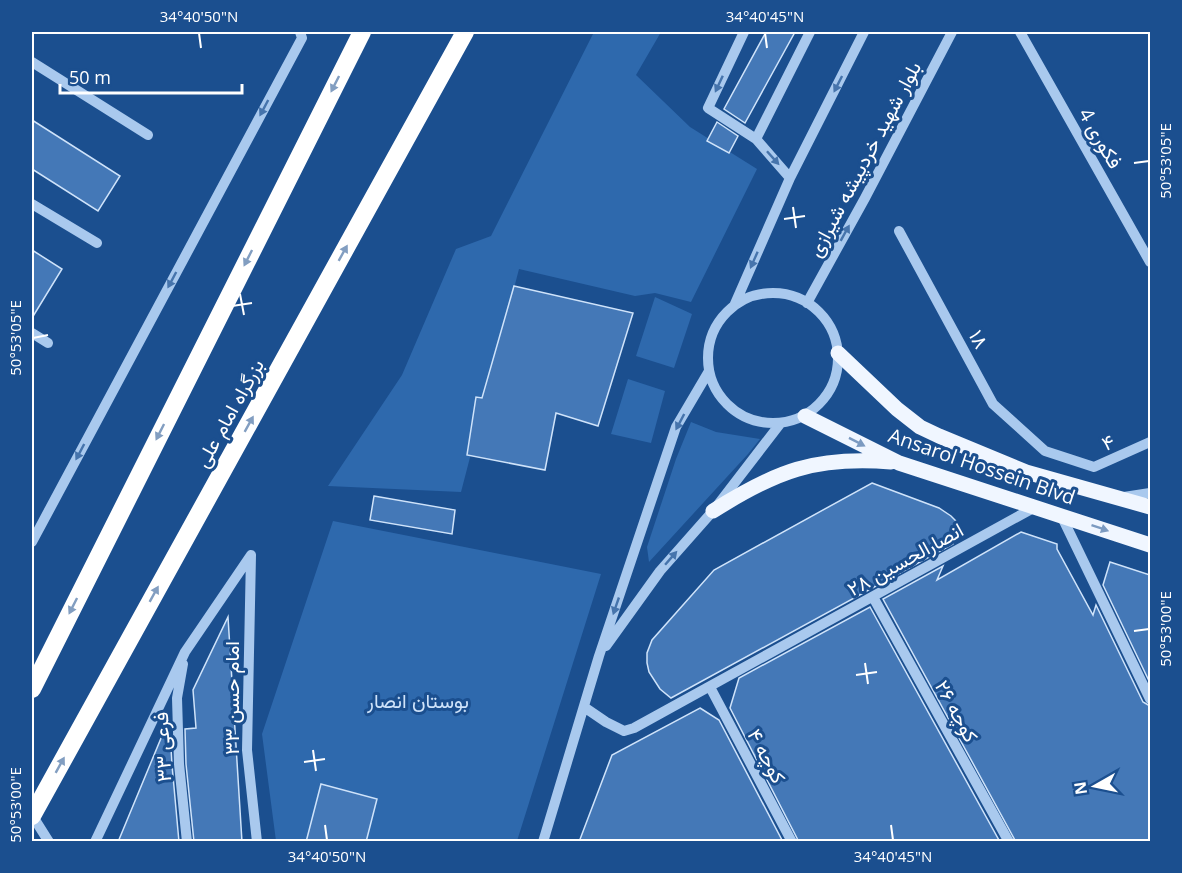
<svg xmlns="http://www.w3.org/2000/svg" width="1182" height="873" viewBox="0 0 1182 873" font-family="'Open Sans',Vazirmatn,sans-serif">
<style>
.green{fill:#2e69ad}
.building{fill:#4478b7;stroke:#cfe3fa;stroke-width:1.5}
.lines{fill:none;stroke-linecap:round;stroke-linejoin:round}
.minor{stroke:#a9c9ee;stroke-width:10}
.major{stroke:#f0f6ff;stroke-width:15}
.highway{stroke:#fff;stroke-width:18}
.oneway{fill:#829ec1}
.oneway2{fill:#4674ac}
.oneway3{fill:#7b9ac1}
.ticks{fill:none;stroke:#fff;stroke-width:2}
.labels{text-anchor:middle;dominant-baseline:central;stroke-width:6;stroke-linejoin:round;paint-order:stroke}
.street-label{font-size:20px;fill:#fff;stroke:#1b4f8f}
.park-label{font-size:20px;fill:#cfe3fa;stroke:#1b4f8f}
.neatline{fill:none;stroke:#fff;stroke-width:2}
.ticks-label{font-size:15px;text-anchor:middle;fill:#fff}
</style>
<rect width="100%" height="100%" fill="#1b4f8f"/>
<path class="green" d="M594 32H661L636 75 690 127 757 169 691 302 655 293 635 296 519 269 461 492 328 486 402 375 456 249 491 236Z
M655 297 692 314 674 368 636 356Z
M628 379 665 391 651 443 611 434Z
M691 422 716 432 760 439 748 454 649 562 647 547 676 459Z
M333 521 601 574 517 841H276L262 734Z"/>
<path class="building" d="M766 32H795L745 123 724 109Z
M32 120 120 176 98 211 32 169Z
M717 122 738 136 729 153 707 141Z
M32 250 62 269 32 318Z
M514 286 633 313 598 426 556 413 545 470 467 455 476 397 482 398Z
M872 483 939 508 951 516 957 522V533L953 544 671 698 660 689 649 672 647 663V653L652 640 714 570Z
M374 496 455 510 452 534 370 520Z
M1021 532 1057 544V549L1093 615 1096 605 1143 702 1150 706V842H1016L883 599 943 566 937 580Z
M1110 562 1150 575V683L1103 585Z
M870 607 1000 842H799L730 708 739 678Z
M228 617 242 842H194L186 764 185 729 196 728 193 690Z
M700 708 719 720 783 842H579L612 755Z
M170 730 172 765 179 842H118L164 731Z
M321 784 377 799 366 842H306Z"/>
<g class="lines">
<path class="minor" d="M744 32 708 108 756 139 790 178
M1020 32 1150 262
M32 62 148 135
M756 139 810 32
M32 204 97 243
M899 231 993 404 1045 451 1094 467 1150 442
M708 358a65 65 0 1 1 130 0a65 65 0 1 1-130 0Z
M807 303 865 198 952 32
M734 306 790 178 864 32
M32 333 48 343
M1124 497 1150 493
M1061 515 1150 699
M32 542 302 38 300 32
M251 555 247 750 257 842
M873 597 1009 842
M606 646 660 571 713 511 780 424
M183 664 177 698 179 764 187 842
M710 687 792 842
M584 707 606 722 624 731 634 728 1035 507
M32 815 49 842
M95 842 185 652 251 555
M543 842 599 656 676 427 709 371"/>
<path class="major" d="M838 353 897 409 920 427 939 436 1026 472 1150 507
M805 416 899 463 1150 545
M713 511C776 471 815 456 891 462"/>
<path class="highway" d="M32 689 362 32
M32 816 465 32"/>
</g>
<defs><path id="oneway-solid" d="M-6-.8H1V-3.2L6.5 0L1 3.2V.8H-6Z" transform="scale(1.5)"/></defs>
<g class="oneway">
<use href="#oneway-solid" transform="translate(335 84) rotate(117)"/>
<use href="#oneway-solid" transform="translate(343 253) rotate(-61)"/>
<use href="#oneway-solid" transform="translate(248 258) rotate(117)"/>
<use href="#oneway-solid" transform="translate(249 424) rotate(-61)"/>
<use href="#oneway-solid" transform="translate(160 432) rotate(117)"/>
<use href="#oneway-solid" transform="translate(154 594) rotate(-61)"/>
<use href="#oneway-solid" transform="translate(73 606) rotate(117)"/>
<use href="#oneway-solid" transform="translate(60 765) rotate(-61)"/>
</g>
<g class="oneway2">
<use href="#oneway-solid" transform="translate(719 84) rotate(115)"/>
<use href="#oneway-solid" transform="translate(838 84) rotate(117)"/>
<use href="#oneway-solid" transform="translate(264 108) rotate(118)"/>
<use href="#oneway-solid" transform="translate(773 158) rotate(48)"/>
<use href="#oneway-solid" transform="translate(845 233) rotate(-61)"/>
<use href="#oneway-solid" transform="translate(754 260) rotate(114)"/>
<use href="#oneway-solid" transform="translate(172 280) rotate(118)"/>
<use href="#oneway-solid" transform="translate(680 422) rotate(118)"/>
<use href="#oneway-solid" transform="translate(80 452) rotate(118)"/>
<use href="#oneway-solid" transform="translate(671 558) rotate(-49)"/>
<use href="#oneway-solid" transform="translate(616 606) rotate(109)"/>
</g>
<g class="oneway3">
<use href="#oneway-solid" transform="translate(857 442) rotate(27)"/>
<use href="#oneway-solid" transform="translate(1100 528) rotate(19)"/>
</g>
<path class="ticks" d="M199 33 201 48M765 33 767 48M1134 163 1149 161M793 207 796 228M784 219 805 216M240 294 244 315M232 306 252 303M33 338 48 335M1134 631 1149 629M865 663 868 684M856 675 877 672M313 750 316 771M304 762 325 759M33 805 48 803M325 825 327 840M891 825 893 840"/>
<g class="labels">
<g class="street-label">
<text transform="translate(1101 138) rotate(60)">فکوری 4</text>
<text transform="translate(864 159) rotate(-62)">بلوار شهید خردپیشه شیرازی</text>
<text transform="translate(979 339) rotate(61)">۱۸</text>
<text transform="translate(229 413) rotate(-61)">بزرگراه امام علی</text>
<text transform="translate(1108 442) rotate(-24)">۴</text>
<text transform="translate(982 466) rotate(19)">Ansarol Hossein Blvd</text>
<text transform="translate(905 559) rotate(-29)">انصارالحسین ۲۸</text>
<text transform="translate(231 698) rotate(-90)">امام حسن ۳۳</text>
<text transform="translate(957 711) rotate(61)">کوچه ۲۶</text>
<text transform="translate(162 747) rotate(-93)">فرعی ۳۳</text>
<text transform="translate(767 756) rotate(62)">کوچه ۴</text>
</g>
<g class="park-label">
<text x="418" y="700">بوستان انصار</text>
</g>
</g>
<rect width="1182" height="873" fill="none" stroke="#1b4f8f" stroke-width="66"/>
<g transform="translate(1095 786) rotate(261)" stroke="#1b4f8f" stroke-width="4.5" paint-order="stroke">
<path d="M0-4.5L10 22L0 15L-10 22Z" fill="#ffffff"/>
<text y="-9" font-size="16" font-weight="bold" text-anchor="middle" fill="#ffffff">N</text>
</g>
<path d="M60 84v9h182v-9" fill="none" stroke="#ffffff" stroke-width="3"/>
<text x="69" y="84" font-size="18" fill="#ffffff" stroke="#1b4f8f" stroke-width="4.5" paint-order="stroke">50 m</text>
<rect x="33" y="33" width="1116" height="807" class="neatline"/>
<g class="ticks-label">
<text x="199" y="22">34°40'50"N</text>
<text x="765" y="22">34°40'45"N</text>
<text transform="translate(1166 161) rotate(-90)" y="5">50°53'05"E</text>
<text transform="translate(16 338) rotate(-90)" y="5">50°53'05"E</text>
<text transform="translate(1166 629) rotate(-90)" y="5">50°53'00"E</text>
<text transform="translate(16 805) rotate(-90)" y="5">50°53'00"E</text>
<text x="327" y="862">34°40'50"N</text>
<text x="893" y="862">34°40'45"N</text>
</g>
</svg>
